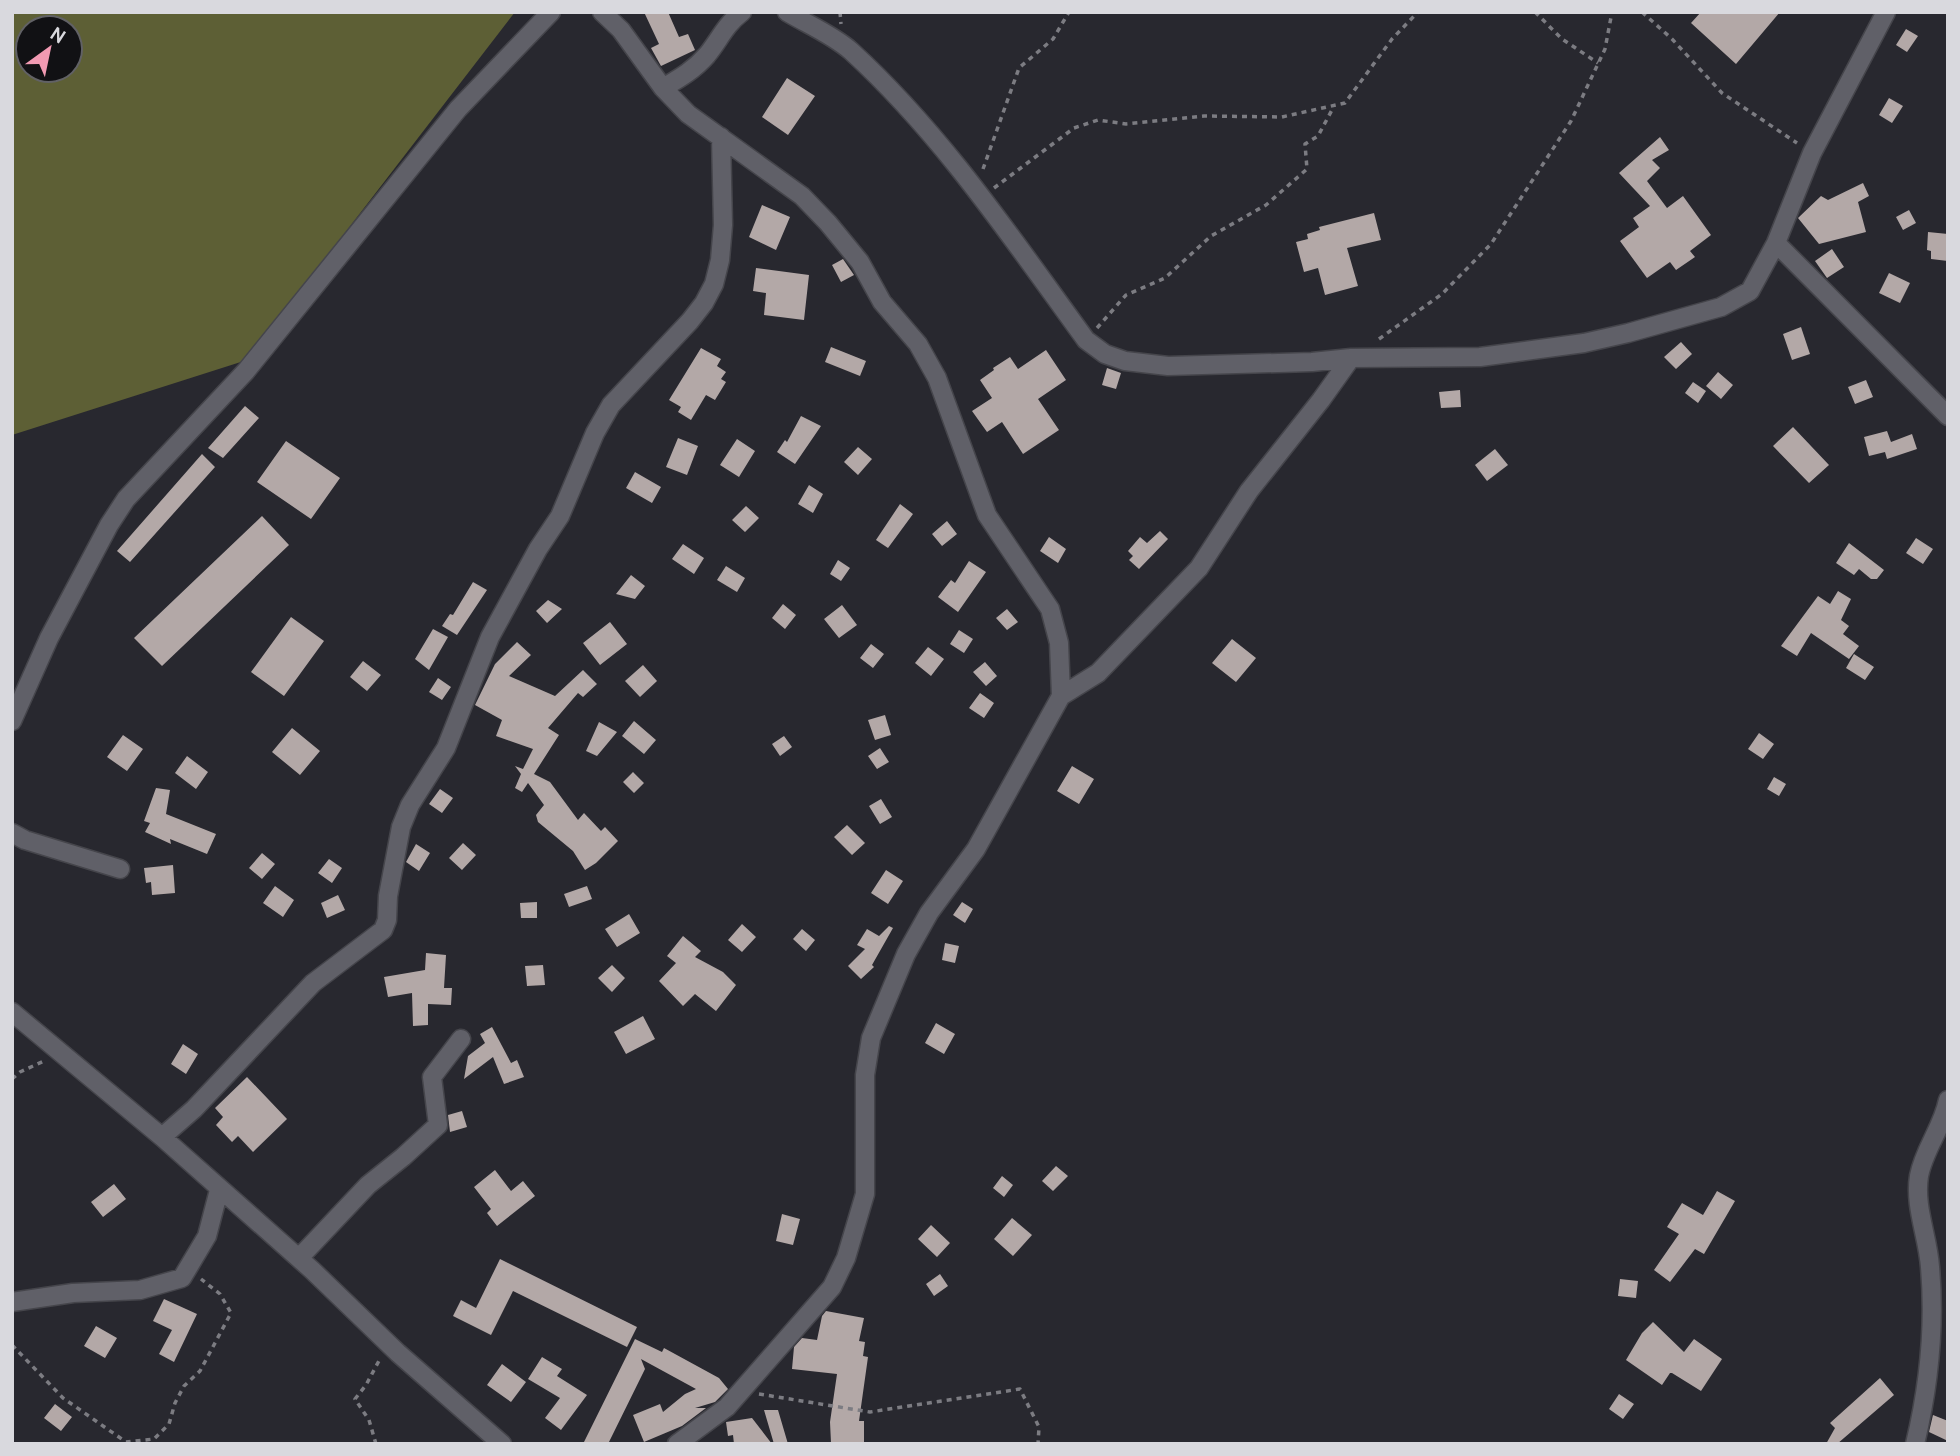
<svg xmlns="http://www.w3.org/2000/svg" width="1960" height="1456" viewBox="0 0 1960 1456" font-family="Cabin,sans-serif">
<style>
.forest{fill:#5d5f35;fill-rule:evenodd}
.building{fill:#b3a8a7}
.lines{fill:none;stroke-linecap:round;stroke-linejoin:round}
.minor-casing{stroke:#45454b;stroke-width:21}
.path{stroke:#7c7c82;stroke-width:3.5;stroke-dasharray:5 5;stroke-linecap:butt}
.minor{stroke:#606068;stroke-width:18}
</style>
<rect width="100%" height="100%" fill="#28282f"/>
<path class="forest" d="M12 12H515L247 360 12 435ZM28 28H70V70H28Z"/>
<path class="building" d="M644 12H668L679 37 688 34 695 50 661 66 651 48 659 44Z
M1701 12H1780L1736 64 1691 23Z
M1906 29 1918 36 1907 52 1896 45Z
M787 78 815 96 788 135 762 117Z
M1889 98 1903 106 1892 123 1879 115Z
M1660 137 1669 150 1652 160 1660 168 1647 181 1667 208 1683 196 1711 235 1690 251 1695 257 1676 270 1670 262 1647 278 1620 241 1639 227 1633 218 1650 206 1619 173Z
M1863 183 1869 196 1858 202 1866 232 1819 244 1798 218 1821 196 1828 200Z
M762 205 790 217 776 250 749 237Z
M1909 210 1916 223 1903 230 1896 217Z
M1374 213 1381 240 1347 248 1358 286 1325 295 1318 268 1304 272 1296 242 1308 239 1307 234 1320 230 1319 227Z
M1928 232 1948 234V261L1931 259V251L1927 250Z
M1832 249 1844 267 1827 278 1815 261Z
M843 259 854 275 841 282 832 265Z
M756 268 809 275 804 320 764 315 766 293 753 291Z
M1889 273 1910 283 1900 303 1879 293Z
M1801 327 1810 354 1792 360 1783 334Z
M1681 342 1692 354 1676 369 1664 357Z
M831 347 866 361 860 376 825 362Z
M701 348 721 359 717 366 726 372 721 379 726 382 715 400 706 395 691 420 678 412 681 407 669 400Z
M1046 350 1066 380 1038 399 1059 430 1023 454 1002 422 987 432 972 411 992 398 980 380 994 370 993 368 1010 357 1018 369Z
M1107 368 1121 373 1116 389 1102 385Z
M1718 372 1733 385 1721 399 1706 386Z
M1866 380 1873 397 1855 404 1848 387Z
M1693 382 1706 391 1698 403 1685 393Z
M1460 390 1461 407 1441 408 1439 392Z
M245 406 259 418 223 458 208 448Z
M801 416 821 426 795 464 777 452 785 440 787 442Z
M1793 427 1829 465 1809 483 1773 446Z
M1887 431 1891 442 1912 434 1917 449 1887 459 1885 452 1869 456 1864 437Z
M678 438 698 446 687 475 666 467Z
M737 439 755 451 739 477 720 465Z
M286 441 340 478 311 519 257 482Z
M858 447 872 459 858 475 844 462Z
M1495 449 1508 465 1487 481 1475 465Z
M202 454 215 467 130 562 117 551Z
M635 472 661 487 652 503 626 488Z
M809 485 823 494 813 513 798 504Z
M900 504 913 514 888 548 876 540Z
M746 506 759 518 745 532 732 520Z
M262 516 289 545 162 666 134 638Z
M947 521 957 534 942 546 932 534Z
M1160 531 1168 539 1139 569 1129 560 1133 556 1128 551 1140 537 1147 543Z
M1049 537 1066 549 1058 563 1040 551Z
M1916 538 1933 549 1923 564 1906 553Z
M1849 543 1884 570 1877 579H1871L1859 569 1854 575 1836 563Z
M683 544 704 558 694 574 672 559Z
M838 560 850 568 841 581 830 574Z
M969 561 986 572 958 612 938 597 951 580 955 583Z
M726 566 745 578 737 592 717 580Z
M631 575 645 586 635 599 616 594Z
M473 582 487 590 457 635 442 626 450 614 453 615Z
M1838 591 1851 599 1841 620 1849 626 1843 634 1859 646 1849 659 1811 633 1797 656 1781 646 1818 596 1830 604Z
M548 600 562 609 547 623 536 611Z
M783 604 796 615 785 629 772 618Z
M842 605 857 625 839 638 824 619Z
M1007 609 1018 622 1007 630 996 618Z
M291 617 324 641 284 696 251 672Z
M610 622 627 644 600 665 583 643Z
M433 629 448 637 429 670 415 659Z
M959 630 973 639 964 653 950 644Z
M1232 639 1256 658 1236 682 1212 663Z
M517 642 531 655 509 676 555 696 583 670 597 684 583 697 578 693 548 728 559 735 534 774 550 782 578 820 584 813 601 831 605 827 618 841 596 863 585 870 573 851 538 822 536 815 544 805 528 783 522 792 515 788 521 774 515 766 523 769 533 749 496 736 502 720 475 705 495 664Z
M871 644 884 654 873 668 860 658Z
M928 647 944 659 931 676 915 663Z
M1854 654 1874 667 1865 680 1846 668Z
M363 661 381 675 367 691 350 677Z
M985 662 997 676 986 686 973 672Z
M643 665 657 681 640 697 625 681Z
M438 678 451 687 442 700 429 692Z
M980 693 994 703 984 718 969 708Z
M885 715 891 735 875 740 868 720Z
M634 721 656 740 644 754 622 736Z
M599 722 617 732 597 756 586 751Z
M292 728 320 751 300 775 272 752Z
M1759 733 1774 744 1763 759 1748 749Z
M123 735 143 749 127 771 107 757Z
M784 736 792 747 780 756 772 744Z
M880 748 889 762 877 769 868 756Z
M187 756 208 772 196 789 175 773Z
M1072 766 1094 779 1079 804 1057 791Z
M633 772 644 783 634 793 623 782Z
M1774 777 1786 784 1779 796 1767 789Z
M156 788 170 790 166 814 216 834 207 854 170 839 171 844 145 832 150 823 144 821Z
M440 789 453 798 442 813 429 804Z
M881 799 892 817 880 824 869 806Z
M847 825 865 843 852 855 834 837Z
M463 843 476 855 462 870 449 858Z
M416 844 430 853 419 871 406 862Z
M262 853 275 864 262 879 249 868Z
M329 859 342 868 332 883 318 873Z
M173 865 175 893 152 895 151 882 146 883 144 868Z
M886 870 903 881 888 904 871 893Z
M275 886 294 900 283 917 263 903Z
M587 886 592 899 569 907 564 894Z
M338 895 345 910 327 918 321 903Z
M537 902V918H521L520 903Z
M962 902 973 909 965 923 953 915Z
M629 914 640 933 617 947 605 929Z
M742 924 756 937 742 952 728 940Z
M889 926 893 928 872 965 874 967 861 979 848 966 865 949 857 945 867 929 879 936Z
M802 929 815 940 806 951 793 939Z
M683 936 701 951 695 957 723 972 736 985 716 1011 695 994 683 1006 659 981 676 963 667 956Z
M945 943 959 946 955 963 942 960Z
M426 953 446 955 444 988H452L451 1005 428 1004V1025L413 1026 412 993 388 997 384 977 425 970Z
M543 965 545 985 527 986 525 966Z
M612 965 625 978 612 992 598 978Z
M643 1016 655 1039 626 1054 614 1032Z
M936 1023 955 1034 944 1054 925 1043Z
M492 1027 511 1063 517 1060 524 1077 504 1084 493 1057 464 1079 468 1056 485 1043 480 1034Z
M183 1044 198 1054 186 1074 171 1064Z
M247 1077 287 1119 253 1152 238 1136 232 1142 216 1125 223 1117 215 1108Z
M462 1111 467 1127 450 1132 448 1115Z
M1056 1166 1068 1176 1053 1191 1042 1181Z
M495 1170 511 1191 523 1181 535 1196 497 1226 487 1213 491 1209 474 1187Z
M1002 1176 1013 1185 1004 1197 993 1188Z
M114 1184 126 1199 103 1217 91 1202Z
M1717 1191 1735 1201 1704 1254 1695 1249 1670 1282 1654 1270 1679 1234 1667 1227 1682 1203 1703 1215Z
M782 1214 800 1219 793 1245 776 1241Z
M1012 1218 1032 1235 1013 1256 994 1239Z
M931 1225 950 1243 937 1257 918 1239Z
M500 1259 637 1327 627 1347 513 1291 491 1335 453 1316 461 1300 476 1308Z
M940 1274 948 1286 934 1296 926 1284Z
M1620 1279 1638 1281 1636 1298 1618 1296Z
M164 1299 197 1314 174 1362 159 1354 172 1330 153 1321Z
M826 1311 864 1318 859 1341 865 1342 863 1356 868 1357 859 1421H864V1444L831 1443 830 1422 837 1374 792 1369 794 1347 802 1338 817 1340 822 1316Z
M1653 1322 1684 1352 1694 1339 1722 1359 1701 1391 1672 1373H1670L1662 1385 1626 1360 1642 1333Z
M96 1326 117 1338 105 1358 84 1346Z
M635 1339 662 1352 664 1348 719 1378 728 1389 715 1402 695 1408H706L682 1426 644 1442 633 1415 660 1404 663 1412 685 1394 696 1389 641 1359 645 1369 608 1444H583Z
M542 1357 562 1369 557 1376 587 1395 561 1430 545 1418 560 1398 528 1379Z
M502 1364 526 1382 511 1402 487 1385Z
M1880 1378 1894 1395 1837 1444H1826L1835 1428 1830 1423Z
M1619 1394 1634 1404 1623 1419 1609 1409Z
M55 1404 72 1417 61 1431 44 1418Z
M764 1410H778L788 1444H774Z
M1933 1415 1948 1421V1441L1929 1432Z
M752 1418 772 1444H734L733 1435 728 1436 726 1422Z"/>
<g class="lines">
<g class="minor-casing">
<path id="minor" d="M602 12 621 30 663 88 688 114 802 196 828 223 860 262 882 302 918 344 937 378 987 515 1050 609 1059 643 1061 696
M787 12C807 24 833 35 851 51 943 135 1013 240 1086 340L1105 354 1125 361 1168 366 1312 362 1351 358 1480 357 1584 343 1628 333 1721 307 1750 291 1776 243 1812 153 1886 12
M663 88C680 78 694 70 707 55 720 39 725 25 742 12
M1776 243 1948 416
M12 721 49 638 109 525 126 499 246 371 458 109 551 12
M12 833 25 840 120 869
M12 1012 162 1137 312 1270 398 1353 502 1444
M162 1137 194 1109 313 983 383 930 387 920 388 896 401 827 410 805 446 748 490 637 538 549 560 516 595 433 611 405 690 321 704 303 714 284 720 260 723 225 721 137
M299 1258 368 1185 403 1157 438 1125 432 1077 461 1039
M12 1302 73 1293 140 1290 182 1278 207 1236 219 1190
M677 1444 727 1407 832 1287 846 1258 865 1194V1075L871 1038 906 954 929 913 976 849 1061 696 1098 673 1199 568 1249 491 1321 400 1351 358
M1915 1444C1929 1386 1935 1326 1930 1267 1928 1237 1914 1206 1919 1176 1924 1149 1943 1127 1948 1100"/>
</g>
<path class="path" d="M840 12 841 24
M1535 12 1562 39 1598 63
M1642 12 1672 39 1722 93 1797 143
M983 169 1019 68 1053 39 1069 12
M994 188 1074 128 1098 120 1126 124 1204 116 1282 117 1345 103 1392 39 1418 12
M1097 328 1126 295 1165 278 1211 236 1266 205 1307 169 1305 144 1318 136 1333 108
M1379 339 1442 294 1491 244 1571 121 1605 49 1612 12
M12 1079 20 1072 44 1061
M12 1345 63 1398 126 1442 154 1439 169 1424 175 1403 184 1386 200 1371 231 1313 220 1294 201 1279
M759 1394 870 1412 1020 1389 1039 1427 1038 1444
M376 1444 369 1420 355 1399 366 1385 381 1357"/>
<use href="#minor" class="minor"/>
</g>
<rect width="1960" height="1456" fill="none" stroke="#d9d9de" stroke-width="28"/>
<g transform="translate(49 49) rotate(33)"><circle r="33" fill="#111114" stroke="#616165" stroke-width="2"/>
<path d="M0-5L12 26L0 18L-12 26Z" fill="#f19ab2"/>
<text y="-10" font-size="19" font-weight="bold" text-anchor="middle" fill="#d9d9de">N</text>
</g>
</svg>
